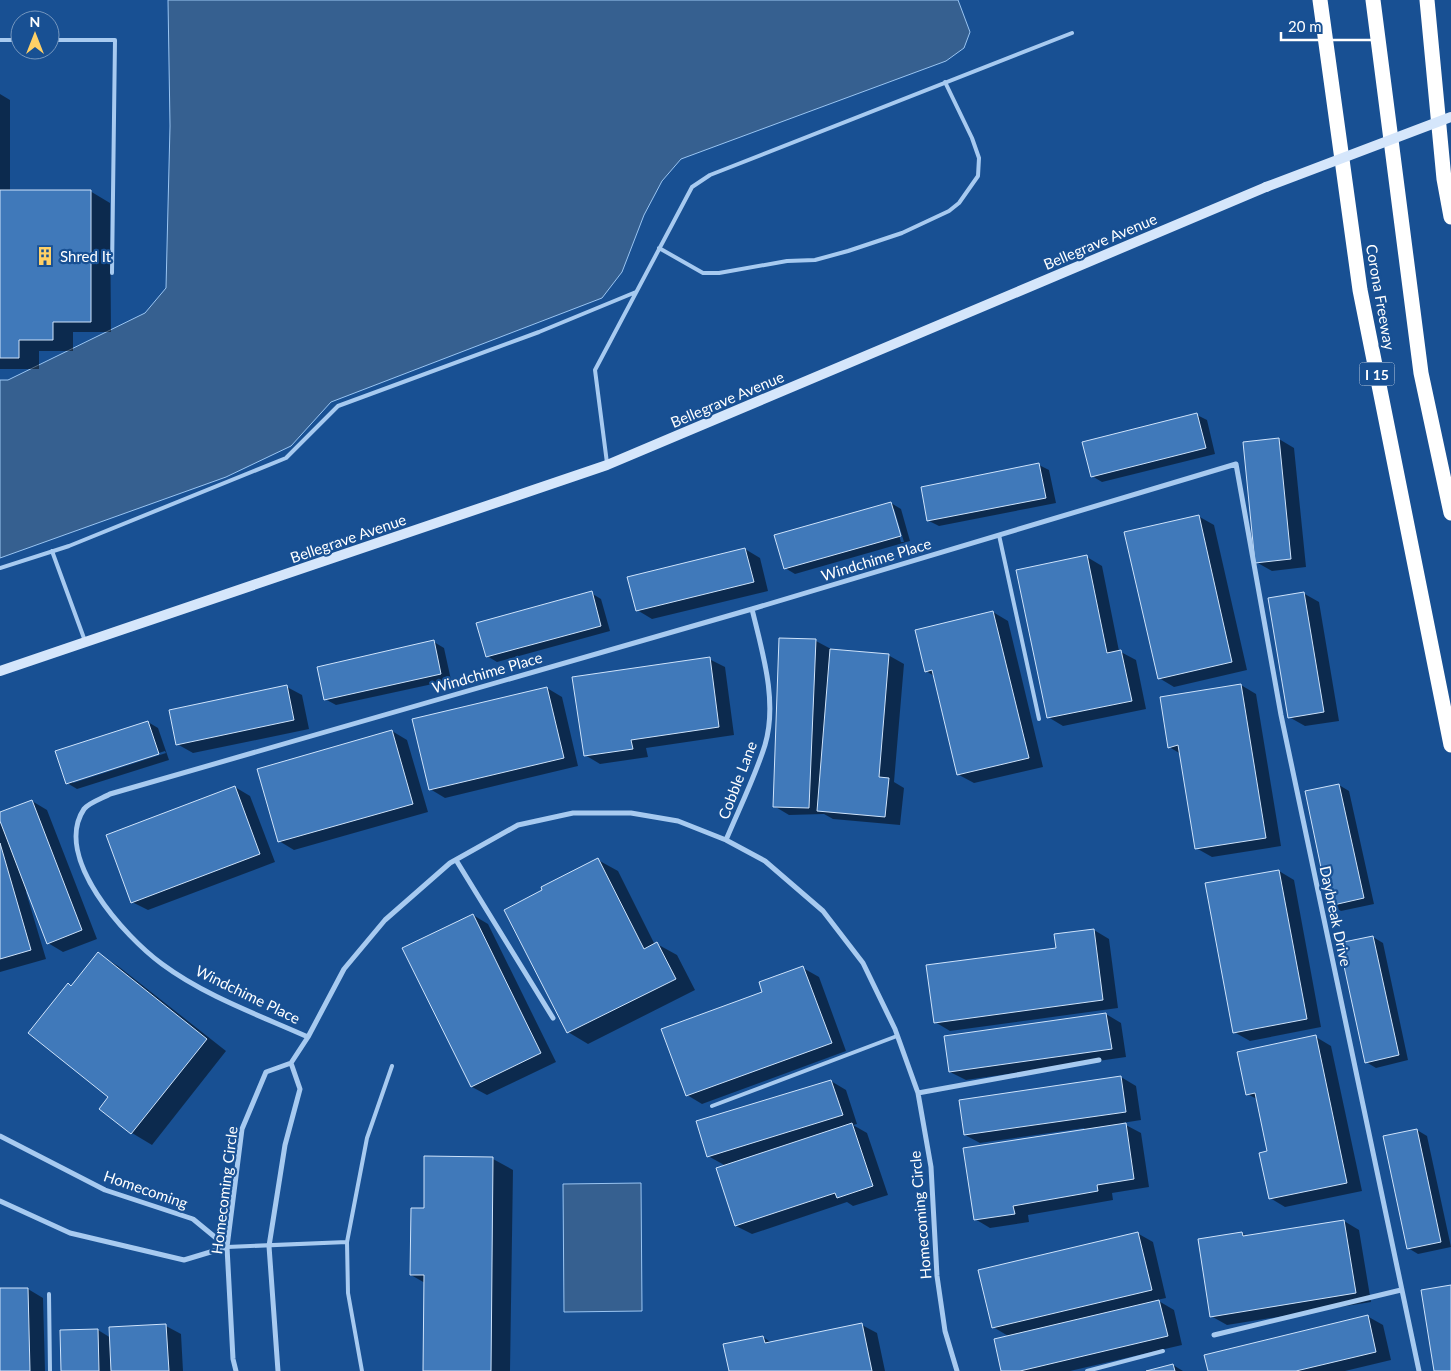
<svg xmlns="http://www.w3.org/2000/svg" width="1451" height="1371" viewBox="0 0 1451 1371" font-family="Lato,sans-serif">
<style>
.water{fill:#366090;stroke:#9ac5f2}
.shadow{fill:#0007;fill-rule:evenodd}
.building{fill:#4079ba;stroke:#cee3fb}
.lines{fill:none;stroke-linecap:round;stroke-linejoin:round}
.service{stroke:#a7caf0;stroke-width:4}
.minor{stroke:#a7caf0;stroke-width:5}
.secondary{stroke:#d5e6fb;stroke-width:10}
.motorway{stroke:#fff;stroke-width:15}
.secondary-bridge{stroke:#d5e6fb;stroke-width:10}
.labels{text-anchor:middle;dominant-baseline:central;stroke-width:4.5;stroke-linejoin:round;paint-order:stroke}
.shield{fill:#185093;stroke:#bacadf;stroke-width:1}
.shield-label{font-size:14px;font-weight:bold;fill:#fff}
.street-label{font-size:15px;fill:#fff;stroke:#185093}
.poi-label{font-size:15px;fill:#fff;stroke:#185093;text-anchor:start}
</style>
<rect width="100%" height="100%" fill="#185093"/>
<path class="water" d="M168 0H958L970 32 964 48 946 61 681 159 662 181 644 215 622 272 602 298 331 402 291 446 226 477 0 558V380H8L145 313 166 288 170 126Z
M641 1183 642 1311 564 1312 563 1184Z"/>
<path class="shadow" d="M0 94 10 100V191H90L110 203 111 332H73V351H39V369H0Z
M1197 415 1207 420 1215 454 1102 482 1092 476Z
M1279 439 1294 448 1306 567 1272 571 1256 562Z
M1039 465 1049 470 1056 503 939 526 929 521Z
M891 503 901 509 910 541 795 574 785 568ZM892 509H894L904 542H901Z
M1198 516 1214 525 1247 670 1174 687 1159 678Z
M745 549 760 558 768 591 652 619 637 610Z
M1087 557 1102 566 1119 651 1136 660 1146 709 1063 726 1048 717Z
M591 593 601 599 610 631 497 662 487 656Z
M1303 593 1319 602 1339 721 1305 726 1289 717Z
M993 612 1008 621 1043 767 974 783 959 775 934 676 926 671Z
M816 641 831 649 888 655 904 664 894 782 904 788 900 825 833 819 824 814 789 815 774 806Z
M434 642 444 648 451 680 336 705 325 699Z
M709 659 725 667 734 735 646 748 648 757 600 764 585 755Z
M1241 685 1256 694 1281 846 1212 857 1196 848 1181 754 1169 747Z
M287 687 302 695 309 729 193 753 177 744Z
M547 688 562 697 578 766 445 798 430 789Z
M148 722 158 728 169 760 77 789 67 783ZM165 751 166 753 73 783V781Z
M392 731 407 740 428 812 294 850 279 841Z
M1339 785 1349 791 1374 904 1341 911 1331 905Z
M235 787 250 796 275 862 148 910 132 902Z
M32 801 47 810 97 939 63 952 48 943 28 891 26 892 46 959 0 972V823L3 825 0 814Z
M598 860 618 871 655 945 657 944 677 955 695 990 588 1044 568 1032Z
M1279 871 1294 880 1321 1027 1250 1041 1234 1032Z
M473 915 488 924 556 1062 487 1095 472 1087Z
M1094 930 1109 939 1118 1008 950 1031 935 1022 1058 949Z
M1373 937 1383 943 1408 1060 1376 1068 1366 1062Z
M98 954 118 966 226 1051 152 1145 132 1133 110 1096 72 987Z
M803 968 819 977 846 1051 702 1104 687 1095Z
M1106 1014 1121 1023 1126 1057 966 1080 950 1072Z
M1316 1037 1331 1046 1362 1191 1285 1207 1270 1198 1269 1152 1257 1099 1247 1094Z
M1121 1077 1136 1086 1141 1120 1122 1123 1141 1133 1149 1187 1112 1193 1113 1200 1028 1215 1029 1222 990 1228 975 1219 1085 1131 1084 1128 980 1143 965 1135Z
M831 1081 846 1090 857 1124 853 1125 867 1133 888 1195 853 1206 847 1202 752 1234 736 1226 717 1169 726 1166 708 1156Z
M1417 1130 1427 1136 1451 1247 1418 1254 1408 1248Z
M426 1158 493 1159 513 1170 510 1371H424L425 1283 411 1275 425 1209Z
M1344 1221 1359 1230 1371 1302 1227 1325 1211 1316 1242 1233 1249 1237Z
M1137 1233 1153 1242 1166 1298 1157 1300 1174 1310 1182 1345 1070 1371H1002L1010 1337 993 1327Z
M28 1289 43 1298 45 1371H0V1290Z
M1367 1316 1383 1325 1391 1360 1345 1371H1209Z
M862 1325 877 1333 885 1371H730L763 1337 772 1343Z
M166 1326 181 1334 183 1371H63L98 1330 111 1338 110 1328Z
M1173 1365 1183 1371H1151Z"/>
<path class="building" d="M0 190H91V322H53V340H19V358H0Z
M1197 413 1206 448 1091 477 1082 442Z
M1279 438 1291 559 1255 563 1243 442Z
M1039 463 1046 498 927 521 921 487Z
M891 502 901 536 784 569 774 535Z
M1199 515 1232 662 1158 679 1124 532Z
M745 548 754 582 636 611 627 577Z
M1087 555 1107 653 1121 650 1132 701 1047 718 1016 570Z
M592 591 601 626 486 657 476 623Z
M1304 592 1324 712 1288 718 1268 598Z
M993 611 1029 758 957 775 932 670 925 672 915 630Z
M779 638 816 639 809 808 773 807Z
M434 640 441 674 324 700 317 667Z
M830 649 889 654 879 777 889 778 885 817 817 811Z
M710 657 719 727 631 740 633 749 584 756 572 677Z
M1241 684 1266 838 1195 849 1178 745 1168 748 1160 697Z
M287 685 294 720 176 745 169 710Z
M547 687 564 758 429 790 412 719Z
M148 721 159 754 66 784 55 751Z
M392 730 413 804 278 842 257 769Z
M1339 784 1364 898 1329 906 1305 791Z
M235 786 260 854 131 903 106 835Z
M32 800 82 930 47 944 0 821V812Z
M0 843 31 950 0 959Z
M598 858 644 949 657 942 676 979 567 1033 504 910 542 890 541 887Z
M1279 870 1307 1019 1233 1033 1205 883Z
M473 914 541 1053 471 1087 402 948Z
M1094 929 1103 1000 934 1023 926 965 1056 948 1054 934Z
M1373 936 1399 1055 1365 1063 1339 943Z
M98 952 207 1039 131 1134 99 1109 108 1097 28 1033 68 983 71 986Z
M803 966 832 1043 686 1096 661 1029 762 992 759 982Z
M1106 1013 1112 1049 949 1072 944 1036Z
M1316 1035 1347 1183 1269 1199 1259 1153 1267 1151 1255 1093 1246 1095 1237 1052Z
M1121 1076 1126 1112 964 1135 959 1100Z
M831 1080 843 1115 707 1157 696 1121Z
M852 1123 873 1186 837 1198 835 1193 735 1226 716 1168Z
M1126 1123 1134 1179 1097 1185 1098 1191 1013 1206 1015 1214 974 1220 963 1148Z
M1417 1129 1441 1242 1407 1249 1383 1136Z
M424 1156 493 1157 491 1371H423L424 1275H410L411 1208H424Z
M1344 1220 1356 1293 1210 1317 1198 1239 1242 1232 1243 1236Z
M1138 1232 1152 1290 992 1328 978 1270Z
M1451 1285V1371H1434L1421 1290Z
M0 1288H28L30 1371H0Z
M1159 1300 1168 1336 1020 1371H1001L994 1339Z
M1368 1315 1376 1352 1296 1371H1208L1204 1355Z
M862 1323 872 1371H729L723 1344 763 1336 765 1343Z
M166 1324 169 1371H111L109 1327Z
M98 1329 99 1371H61L60 1330Z
M1173 1364 1175 1371H1146Z"/>
<g class="lines">
<path class="service" d="M0 40H20
M50 40H115L112 273
M659 248 703 273H719L787 261 815 260 848 251 902 233 949 211 959 203 978 176 979 158 972 138 945 82
M607 463 595 370 692 187 710 175 1072 33
M999 535 1039 719
M52 551 85 641
M0 568 69 546 286 458 338 406 539 332 636 292
M712 1106 897 1036
M347 1242 348 1293 362 1371
M227 1247 347 1242 367 1138 392 1066
M49 1294 50 1371
M1087 1371 1163 1351"/>
<path class="minor" d="M726 840C739 809 755 777 765 745 778 701 762 651 752 609
M456 860 553 1018
M308 1037C259 1015 205 996 162 964 125 937 52 857 84 809 88 803 103 798 110 794L752 609 1236 464 1281 715 1419 1371
M918 1093 1099 1060
M0 1136 105 1190 193 1219 227 1247
M0 1201 70 1233 184 1260 227 1247
M1214 1335 1401 1290
M236 1371 233 1359 227 1247 242 1129 266 1072 291 1063 308 1037 344 969 385 920 450 863 518 825 573 813H631L678 821 726 840 765 861 823 911 863 963 895 1029 918 1093 931 1167 937 1276 945 1331 957 1371
M278 1371 269 1246 285 1145 300 1089 291 1063"/>
<path class="secondary" d="M0 671 607 465 1266 187"/>
<path class="motorway" d="M1320 0 1360 290 1451 745
M1373 0 1421 373 1451 513
M1427 0 1444 179 1451 217"/>
<path class="secondary-bridge" d="M1266 187 1451 117"/>
</g>
<defs>
<g id="building-bare" transform="scale(1.5)"><path d="M-4-6H4V6H1V3H-1V6H-4ZM-2.5-4.3h1.7v1.8h-1.7ZM.8-4.3h1.7v1.8H.8ZM-2.5-1h1.7V.8h-1.7ZM.8-1h1.7V.8H.8Z" fill="#ffd066" stroke="#185093" stroke-width="2.5" paint-order="stroke"/></g>
</defs>
<g fill-rule="evenodd">
<use href="#building-bare" x="45" y="256"/>
</g>
<g class="labels">
<rect class="shield" x="1359.5" y="362.5" width="35" height="23" rx="4"/>
<g class="shield-label">
<text x="1377" y="374">I 15</text>
</g>
<g class="street-label">
<text transform="translate(1100 241) rotate(-23)">Bellegrave Avenue</text>
<text transform="translate(1381 297) rotate(80)">Corona Freeway</text>
<text transform="translate(727 399) rotate(-23)">Bellegrave Avenue</text>
<text transform="translate(348 538) rotate(-19)">Bellegrave Avenue</text>
<text transform="translate(876 559) rotate(-17)">Windchime Place</text>
<text transform="translate(487 672) rotate(-16)">Windchime Place</text>
<text transform="translate(737 780) rotate(-69)">Cobble Lane</text>
<text transform="translate(1336 916) rotate(78)">Daybreak Drive</text>
<text transform="translate(248 994) rotate(26)">Windchime Place</text>
<text transform="translate(146 1189) rotate(19)">Homecoming</text>
<text transform="translate(224 1190) rotate(-83)">Homecoming Circle</text>
<text transform="translate(920 1215) rotate(-95)">Homecoming Circle</text>
</g>
<g class="poi-label">
<text x="60" y="256">Shred It</text>
</g>
</g>
<g transform="translate(35 35)"><circle r="24" fill="#185093" stroke="#7496be"/>
<path d="M0-4L9 19L0 12L-9 19Z" fill="#ffd066"/>
<text y="-8" font-size="14" font-weight="bold" text-anchor="middle" fill="#ffffff">N</text>
</g>
<path d="M1281 32v8h92v-8" fill="none" stroke="#ffffff" stroke-width="2.5"/>
<text x="1288" y="32" font-size="15" fill="#ffffff" stroke="#185093" stroke-width="4" paint-order="stroke">20 m</text>
</svg>
